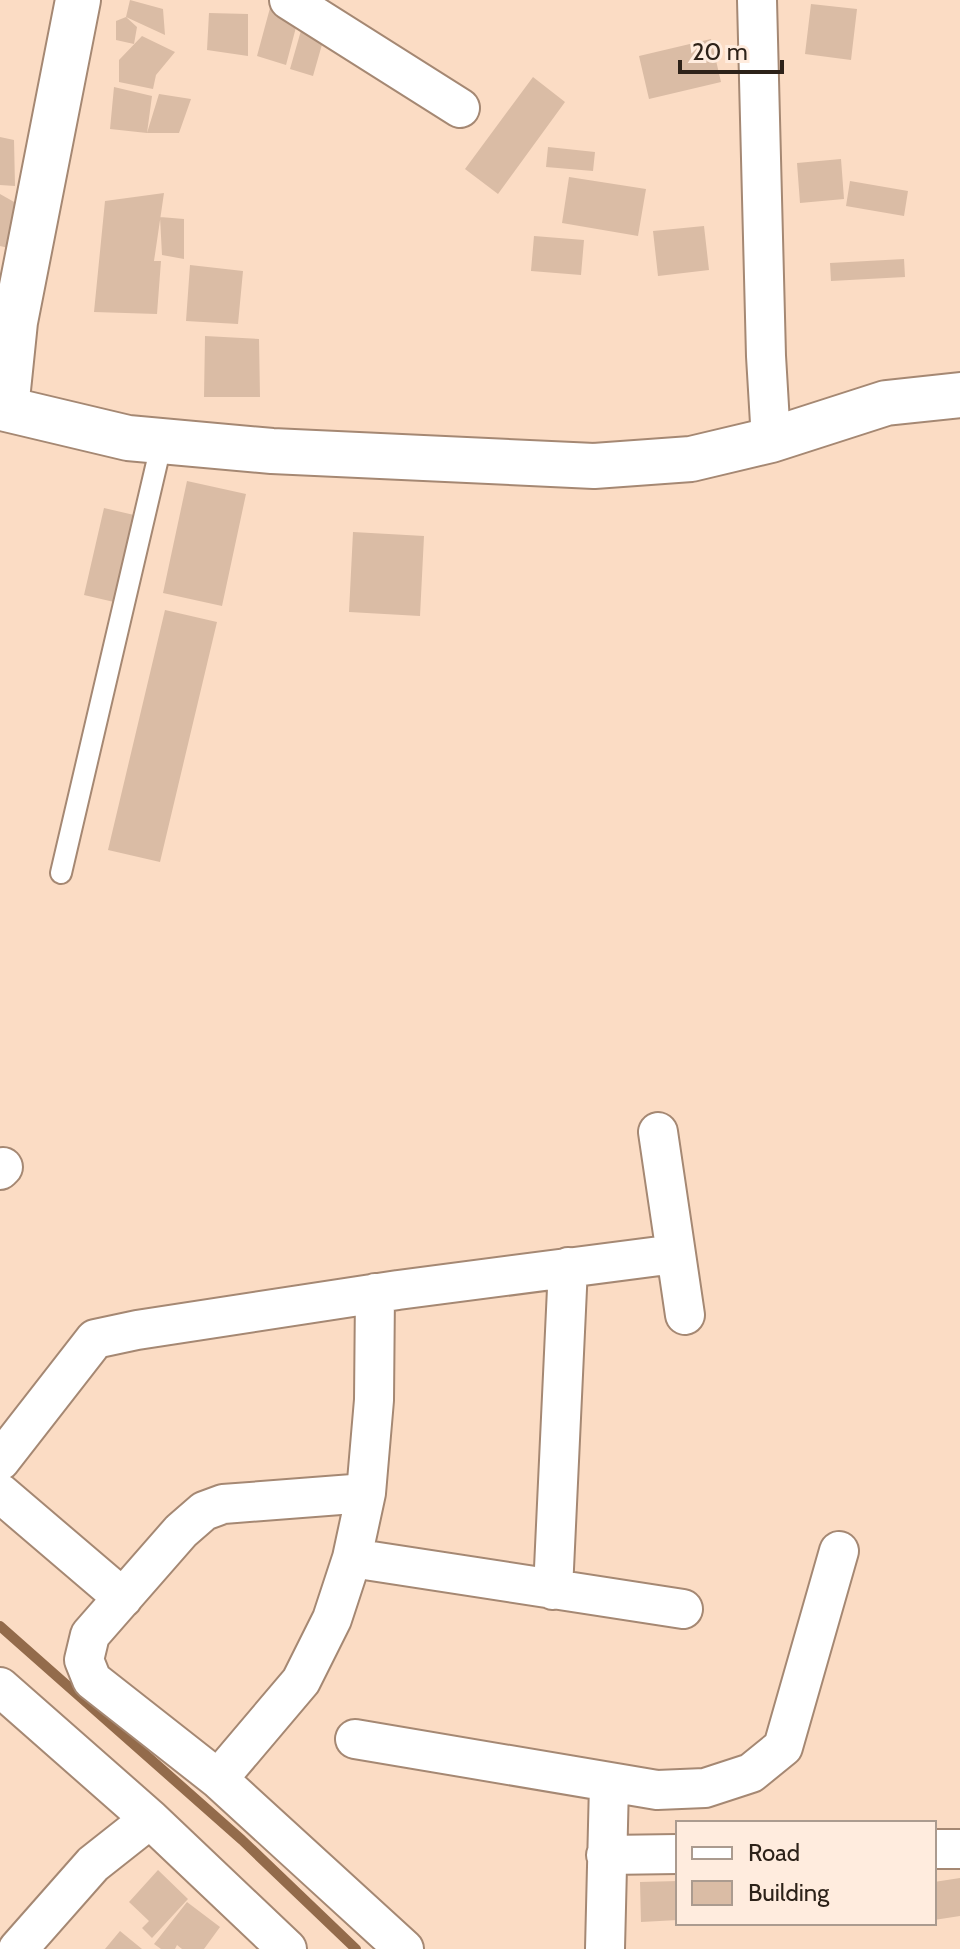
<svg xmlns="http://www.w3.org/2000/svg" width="960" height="1949" viewBox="0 0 960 1949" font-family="Cabin,sans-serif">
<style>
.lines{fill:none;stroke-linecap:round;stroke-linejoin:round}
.stream{stroke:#936b4b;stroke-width:10}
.building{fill:#dabca5}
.service-casing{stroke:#a58873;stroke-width:24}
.minor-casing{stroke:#a58873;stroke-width:42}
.tertiary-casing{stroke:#a58873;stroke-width:48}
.service{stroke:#fff;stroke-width:20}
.minor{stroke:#fff;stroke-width:38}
.tertiary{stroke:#fff;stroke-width:44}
</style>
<rect width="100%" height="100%" fill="#fbdcc4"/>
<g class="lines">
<path class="stream" d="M0 1626 242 1840 356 1949"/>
</g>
<path class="building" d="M130 0 163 9 165 35 126 17Z
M811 4 857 9 851 60 805 54Z
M270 8 299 16 286 65 257 56Z
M209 13 248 14V56L207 50Z
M126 17 137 27 134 44 116 40V21Z
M302 27 325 34 313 76 290 69Z
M142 36 175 52 156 75 153 89 119 82V60Z
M711 39 721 82 649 99 639 56Z
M533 77 565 102 498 194 465 169Z
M114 87 152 96 147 133 110 129Z
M159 94 191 99 179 133H147Z
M0 137 14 140 15 186 0 185Z
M548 147 595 152 593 171 546 167Z
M841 159 844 199 800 203 797 163Z
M569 177 646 189 638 236 562 223Z
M850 181 908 191 904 216 846 206Z
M164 193 154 261H161L157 314 94 312 105 201Z
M0 194 23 207 13 249 0 246Z
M160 217 184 219V259L162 255Z
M704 226 709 270 658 276 653 231Z
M534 236 584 240 581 275 531 271Z
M904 259 905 277 831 281 830 263Z
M190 265 243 271 238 324 186 321Z
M205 336 259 339 260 397H204Z
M187 481 246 494 222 606 163 593Z
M104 508 134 515 114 602 84 595Z
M353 532 424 536 420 616 349 612Z
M165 610 217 622 160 862 108 850Z
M158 1870 188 1899 152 1938 142 1928 149 1921 129 1902Z
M960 1878V1916L934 1920V1882Z
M678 1881V1920L641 1922 640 1882Z
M187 1902 220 1927 204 1949H182L177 1945 175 1949H161L154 1944Z
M120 1931 142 1949H105Z"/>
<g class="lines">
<g class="service-casing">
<path id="service" d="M61 873 162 441"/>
</g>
<g class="minor-casing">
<path id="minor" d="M289 0 460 108
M757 0 766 356 771 440
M658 1132 685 1315
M0 1170 3 1167
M0 1461 95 1339 137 1330 398 1290 675 1254
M0 1493 123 1598
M366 1493 223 1504 204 1511 181 1531 90 1635 84 1660 92 1680 218 1779 301 1681 332 1619 352 1558 366 1493 374 1400 375 1293
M352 1558 683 1609
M553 1590 568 1267
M0 1687 150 1819
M355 1739 657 1790 705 1788 751 1773 783 1747 839 1551
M218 1779 404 1949
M934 1849H960
M606 1855 678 1854
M18 1949 93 1864 150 1819 287 1949
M605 1949 609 1784"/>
</g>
<g class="tertiary-casing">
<path id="tertiary" d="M78 0 15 322 6 409 128 438 272 451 594 466 691 459 771 440 886 403 960 395"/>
</g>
<use href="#service" class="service"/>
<use href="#minor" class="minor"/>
<use href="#tertiary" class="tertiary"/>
</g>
<rect x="676" y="1821" width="260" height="104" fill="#ffecde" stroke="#ab9b8f" stroke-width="2"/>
<rect x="692" y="1847" width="40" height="12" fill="#ffffff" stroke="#ab9b8f" stroke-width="2"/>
<text x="748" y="1861" font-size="24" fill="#2d2219">Road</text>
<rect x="692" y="1881" width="40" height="24" fill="#dabca5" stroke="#ab9b8f" stroke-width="2"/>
<text x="748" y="1901" font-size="24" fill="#2d2219">Building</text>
<path d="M680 60v12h102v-12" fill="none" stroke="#2d2219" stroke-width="4"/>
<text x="692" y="60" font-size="24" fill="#2d2219" stroke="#ffecde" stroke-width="6" paint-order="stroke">20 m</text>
</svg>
